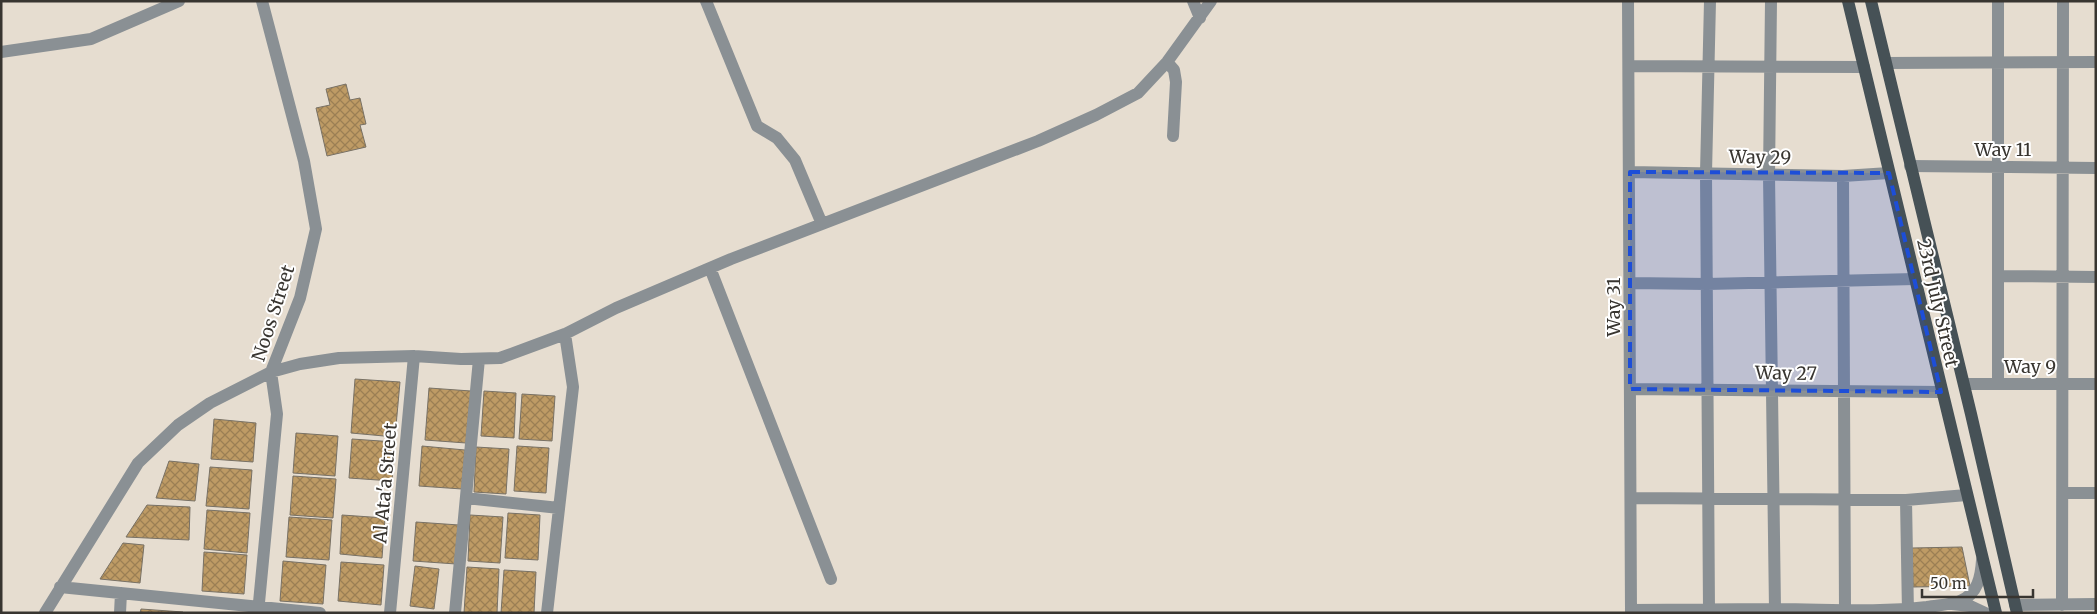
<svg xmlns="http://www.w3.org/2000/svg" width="2097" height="614" viewBox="0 0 2097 614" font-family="Merriweather,serif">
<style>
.building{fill:url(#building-cross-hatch);stroke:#787165}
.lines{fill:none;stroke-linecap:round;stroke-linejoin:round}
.minor{stroke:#8a9094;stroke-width:12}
.major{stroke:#465156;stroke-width:12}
.marked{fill:#1d4ed8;fill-opacity:0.2;stroke:#1d4ed8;stroke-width:4;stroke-dasharray:10 6;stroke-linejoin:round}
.labels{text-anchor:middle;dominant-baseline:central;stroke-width:4;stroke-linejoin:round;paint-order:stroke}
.street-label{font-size:18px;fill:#383530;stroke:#fff}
</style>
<defs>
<pattern id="building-cross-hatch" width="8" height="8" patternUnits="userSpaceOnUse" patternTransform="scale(1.25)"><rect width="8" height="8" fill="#be9b65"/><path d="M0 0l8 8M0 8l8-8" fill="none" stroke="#9b7f54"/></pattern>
</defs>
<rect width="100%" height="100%" fill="#e6ddd0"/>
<path class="building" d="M346 84 350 100 360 98 366 124 360 125 366 147 327 156 316 108 330 105 326 89Z
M355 379 400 382 395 437 351 433Z
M429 388 471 391 466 443 425 440Z
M484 391 516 393 514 438 481 436Z
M522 394 555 396 552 441 519 439Z
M214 419 256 423 253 462 211 459Z
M296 433 338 436 335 476 293 473Z
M352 439 395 442 392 481 349 478Z
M422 446 465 450 462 489 419 486Z
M517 446 549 448 546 493 514 491Z
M476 447 509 449 506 494 474 492Z
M169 461 199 464 195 501 156 498Z
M210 467 252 470 249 509 206 506Z
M293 476 336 479 333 518 290 515Z
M147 505 190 507 189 540 126 537Z
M207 510 250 513 247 553 204 549Z
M508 513 540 515 538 560 505 558Z
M342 515 385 518 382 558 340 554Z
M470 515 503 517 500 563 468 561Z
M289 517 332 520 329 560 286 557Z
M416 522 459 525 456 564 413 561Z
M123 543 144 545 140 583 100 579Z
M1962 547 1970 586 1913 587 1912 548Z
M204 552 247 555 244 594 202 591Z
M283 561 326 565 323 604 280 601Z
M341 562 384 565 381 605 338 601Z
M415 566 439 569 434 609 410 606Z
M467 567 499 569 497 613H464Z
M504 570 536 572 534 613H501Z
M141 609 183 612V613H140Z"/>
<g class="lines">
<path class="minor" d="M706 1 757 126 777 138 795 160 822 224
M1193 1 1200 18
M1628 1 1631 613
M1771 1 1769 175 1775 609
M1998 1V384
M1 52 91 39 179 1
M1167 62 1174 70 1176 82 1173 136
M1886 63 2096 62
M1629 66 1864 67
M1910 166 2096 168
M1630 172 1843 176 1889 173
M1843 176 1845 611
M710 268 831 579
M1998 276 2096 277
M1630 283 1707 284 1915 279
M1964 384H2096
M1630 389 1941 392
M2063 493H2096
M466 498 559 508
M1631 498 1906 500 1967 495
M1906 500 1908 613
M60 587 320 613
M1952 604 1970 606 1985 613
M2015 605 2096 604
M2062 605 2063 1
M1631 610C1679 610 1727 609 1775 609 1826 609 1876 613 1927 607 1938 605 1950 605 1960 601 1978 594 1981 576 1982 560
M1709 610 1706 173 1710 1
M45 613 138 463 178 425 210 403 271 372 300 364 339 358 414 356 461 359 500 358 565 334 616 308 731 259 1038 141 1096 115 1138 93 1167 62 1211 1
M120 613 121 593
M258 613 277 414 271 372 300 298 316 229 304 161 262 1
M390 613 414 356
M455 613 479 359
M547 613 573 387 565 334"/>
<path class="major" d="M1848 1 1996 613
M1871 1 1971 414 2017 613"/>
</g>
<path class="marked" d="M1630 172 1889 173 1941 392 1630 389Z"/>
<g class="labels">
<g class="street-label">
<text x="2003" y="149">Way 11</text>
<text transform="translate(1760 157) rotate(1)">Way 29</text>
<text transform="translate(1938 303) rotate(77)">23rd July Street</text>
<text transform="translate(1613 307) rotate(-90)">Way 31</text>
<text transform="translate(273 313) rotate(-72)">Noos Street</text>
<text x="2030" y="366">Way 9</text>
<text transform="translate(1786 373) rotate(1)">Way 27</text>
<text transform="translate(385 483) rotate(-85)">Al Ata'a Street</text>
</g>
</g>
<rect width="2097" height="614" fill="none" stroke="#383530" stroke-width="5"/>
<path d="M1922 589v8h111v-8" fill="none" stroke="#383530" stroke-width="2.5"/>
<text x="1930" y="589" font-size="15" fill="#383530" stroke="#ffffff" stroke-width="4" paint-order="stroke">50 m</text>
</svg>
